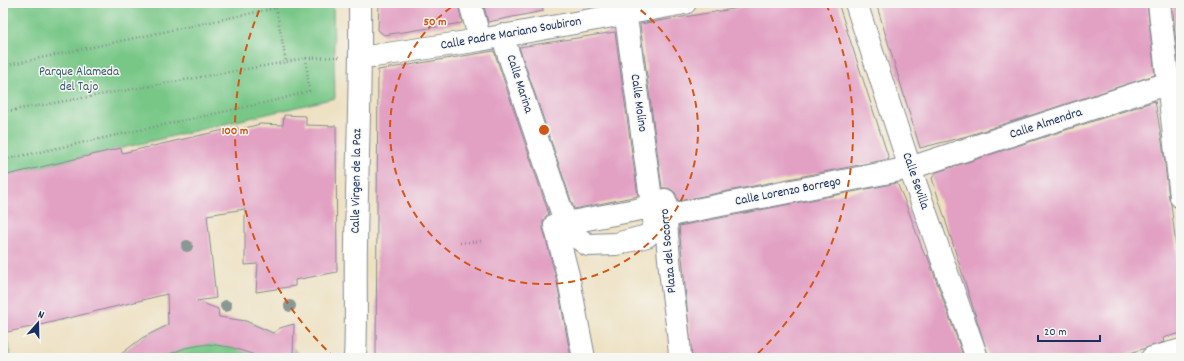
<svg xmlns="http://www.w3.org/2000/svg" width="1184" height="361" viewBox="0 0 1184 361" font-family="Dekko,sans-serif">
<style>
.green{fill:#78c787;stroke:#4a7b72}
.building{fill:#e2a0c3}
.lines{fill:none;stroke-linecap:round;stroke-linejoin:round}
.minor-casing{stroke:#848890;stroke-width:24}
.path{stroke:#848890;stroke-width:2.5;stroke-dasharray:1 3;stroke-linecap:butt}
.minor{stroke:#fff;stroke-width:22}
.tree{fill:#899892}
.ring{fill:none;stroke:#d45514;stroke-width:2;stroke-dasharray:7 5}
.labels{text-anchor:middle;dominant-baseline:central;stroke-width:3;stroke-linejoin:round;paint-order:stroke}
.street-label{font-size:13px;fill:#1b2f5e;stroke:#f6f6f2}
.park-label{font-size:13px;fill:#375d6a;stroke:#f6f6f2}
.centre{fill:#d45514;stroke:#f6f6f2;stroke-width:2}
.ring-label{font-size:12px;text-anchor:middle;font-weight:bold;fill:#d45514;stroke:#f6f6f2;stroke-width:3;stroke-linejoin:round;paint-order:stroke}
</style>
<rect width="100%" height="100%" fill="#f6f6f2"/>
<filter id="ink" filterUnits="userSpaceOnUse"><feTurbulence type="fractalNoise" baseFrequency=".025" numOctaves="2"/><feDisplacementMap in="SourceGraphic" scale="8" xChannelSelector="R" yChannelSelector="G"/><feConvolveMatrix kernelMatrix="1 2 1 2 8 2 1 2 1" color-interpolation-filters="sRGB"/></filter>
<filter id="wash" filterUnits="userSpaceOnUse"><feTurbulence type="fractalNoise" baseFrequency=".012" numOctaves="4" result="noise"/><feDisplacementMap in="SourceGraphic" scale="16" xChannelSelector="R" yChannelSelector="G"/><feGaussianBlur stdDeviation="0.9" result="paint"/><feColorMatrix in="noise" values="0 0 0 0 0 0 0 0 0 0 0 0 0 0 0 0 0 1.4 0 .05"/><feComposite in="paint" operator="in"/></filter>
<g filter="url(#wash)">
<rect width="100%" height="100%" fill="#eee1c2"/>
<path class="green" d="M3 3H333L335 98 3 176Z
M3 309 10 358H3Z
M246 321 273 333 293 348 303 358H117L142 338 168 325Z"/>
<g id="blocks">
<path class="building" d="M379 3H458L462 23 384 35 378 30Z
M483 3H542L543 11 488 22Z
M770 3H838L889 159 678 201 675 192 669 188H662L640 24Z
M876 3H1147L1155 75 967 136 920 148Z
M1172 3H1181V62L1178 63Z
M615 32 638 196 574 209 519 47Z
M494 51 549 214 546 216 543 221V228L556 278 571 358H376L378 70Z
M1155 101 1163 148 1169 198 1171 204 1181 289V333L1163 338 1164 342 1115 358H989L932 178 937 172Z
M284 115 306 116V125L336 126 337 272 295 280V286L256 292 258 264 245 265V209L207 215 216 298 197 301 218 309 219 317 246 321 273 333 280 328 294 324 293 358H259L252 354 230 347 208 344 185 348 160 358H116L142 338 168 325 167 294 36 326 7 332 3 309V176L121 148 122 153 237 127 238 130 260 124 283 125Z
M897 183 904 199 925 256 927 255 964 358H692L679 226Z"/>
</g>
</g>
<g filter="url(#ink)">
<use href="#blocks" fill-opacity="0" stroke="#848890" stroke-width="1"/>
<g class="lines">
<g class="minor-casing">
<path id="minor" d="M470 3 480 40
M856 3 910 168 977 358
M1159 3 1181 197
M502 35 568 230 572 234 588 245 616 244 647 236 655 227 624 3
M360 56H374L480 40 685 3
M666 217 680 213 910 168 1181 79
M355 358C357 321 355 283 356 246 357 165 361 84 360 3
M584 358 568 275 555 225 641 209 652 203 665 200C666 226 668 252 671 278 674 305 679 331 680 358
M1152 358 1181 350"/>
</g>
<path class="path" d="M276 8 286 62
M306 58 339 57
M3 66 276 8 275 3
M3 112 286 62 306 58 309 91 277 100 3 160
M460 243 481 241"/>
<use href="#minor" class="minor"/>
</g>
<g class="tree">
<circle cx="187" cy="246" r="6"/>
<circle cx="226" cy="306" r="6"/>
<circle cx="290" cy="306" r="6"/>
</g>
</g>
<g class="ring">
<path d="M631 3A154 154 0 1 1 457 3"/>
<path d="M335 358A309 309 0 0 1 262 4M826 4A309 309 0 0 1 753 358"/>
</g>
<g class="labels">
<g class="street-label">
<text transform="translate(511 34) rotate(-10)">Calle Padre Mariano Soubiron</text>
<text transform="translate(519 84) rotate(72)">Calle Marina</text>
<text transform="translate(638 103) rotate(82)">Calle Molino</text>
<text transform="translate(1046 124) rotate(-18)">Calle Almendra</text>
<text transform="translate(357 181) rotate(-89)">Calle Virgen de la Paz</text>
<text transform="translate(915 181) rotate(71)">Calle Sevilla</text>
<text transform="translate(788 192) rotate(-11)">Calle Lorenzo Borrego</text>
<text transform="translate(669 251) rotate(-95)">Plaza del Socorro</text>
</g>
<g class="park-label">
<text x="79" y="72">Parque Alameda<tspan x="79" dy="15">del Tajo</tspan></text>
</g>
</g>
<circle cx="544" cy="130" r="6" class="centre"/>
<g class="ring-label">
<text x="435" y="25">50 m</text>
<text x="235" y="134">100 m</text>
</g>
<rect width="1184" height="361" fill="none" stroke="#f6f6f2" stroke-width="16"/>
<g transform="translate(38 323) rotate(20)" stroke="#f6f6f2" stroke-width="3" paint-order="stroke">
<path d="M0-3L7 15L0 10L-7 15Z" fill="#1b2f5e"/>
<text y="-6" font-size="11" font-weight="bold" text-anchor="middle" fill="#1b2f5e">N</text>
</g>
<path d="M1038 335v6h62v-6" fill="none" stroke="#1b2f5e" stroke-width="2"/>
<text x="1044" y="335" font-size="12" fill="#1b2f5e" stroke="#f6f6f2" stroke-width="3" paint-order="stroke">20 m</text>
</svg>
